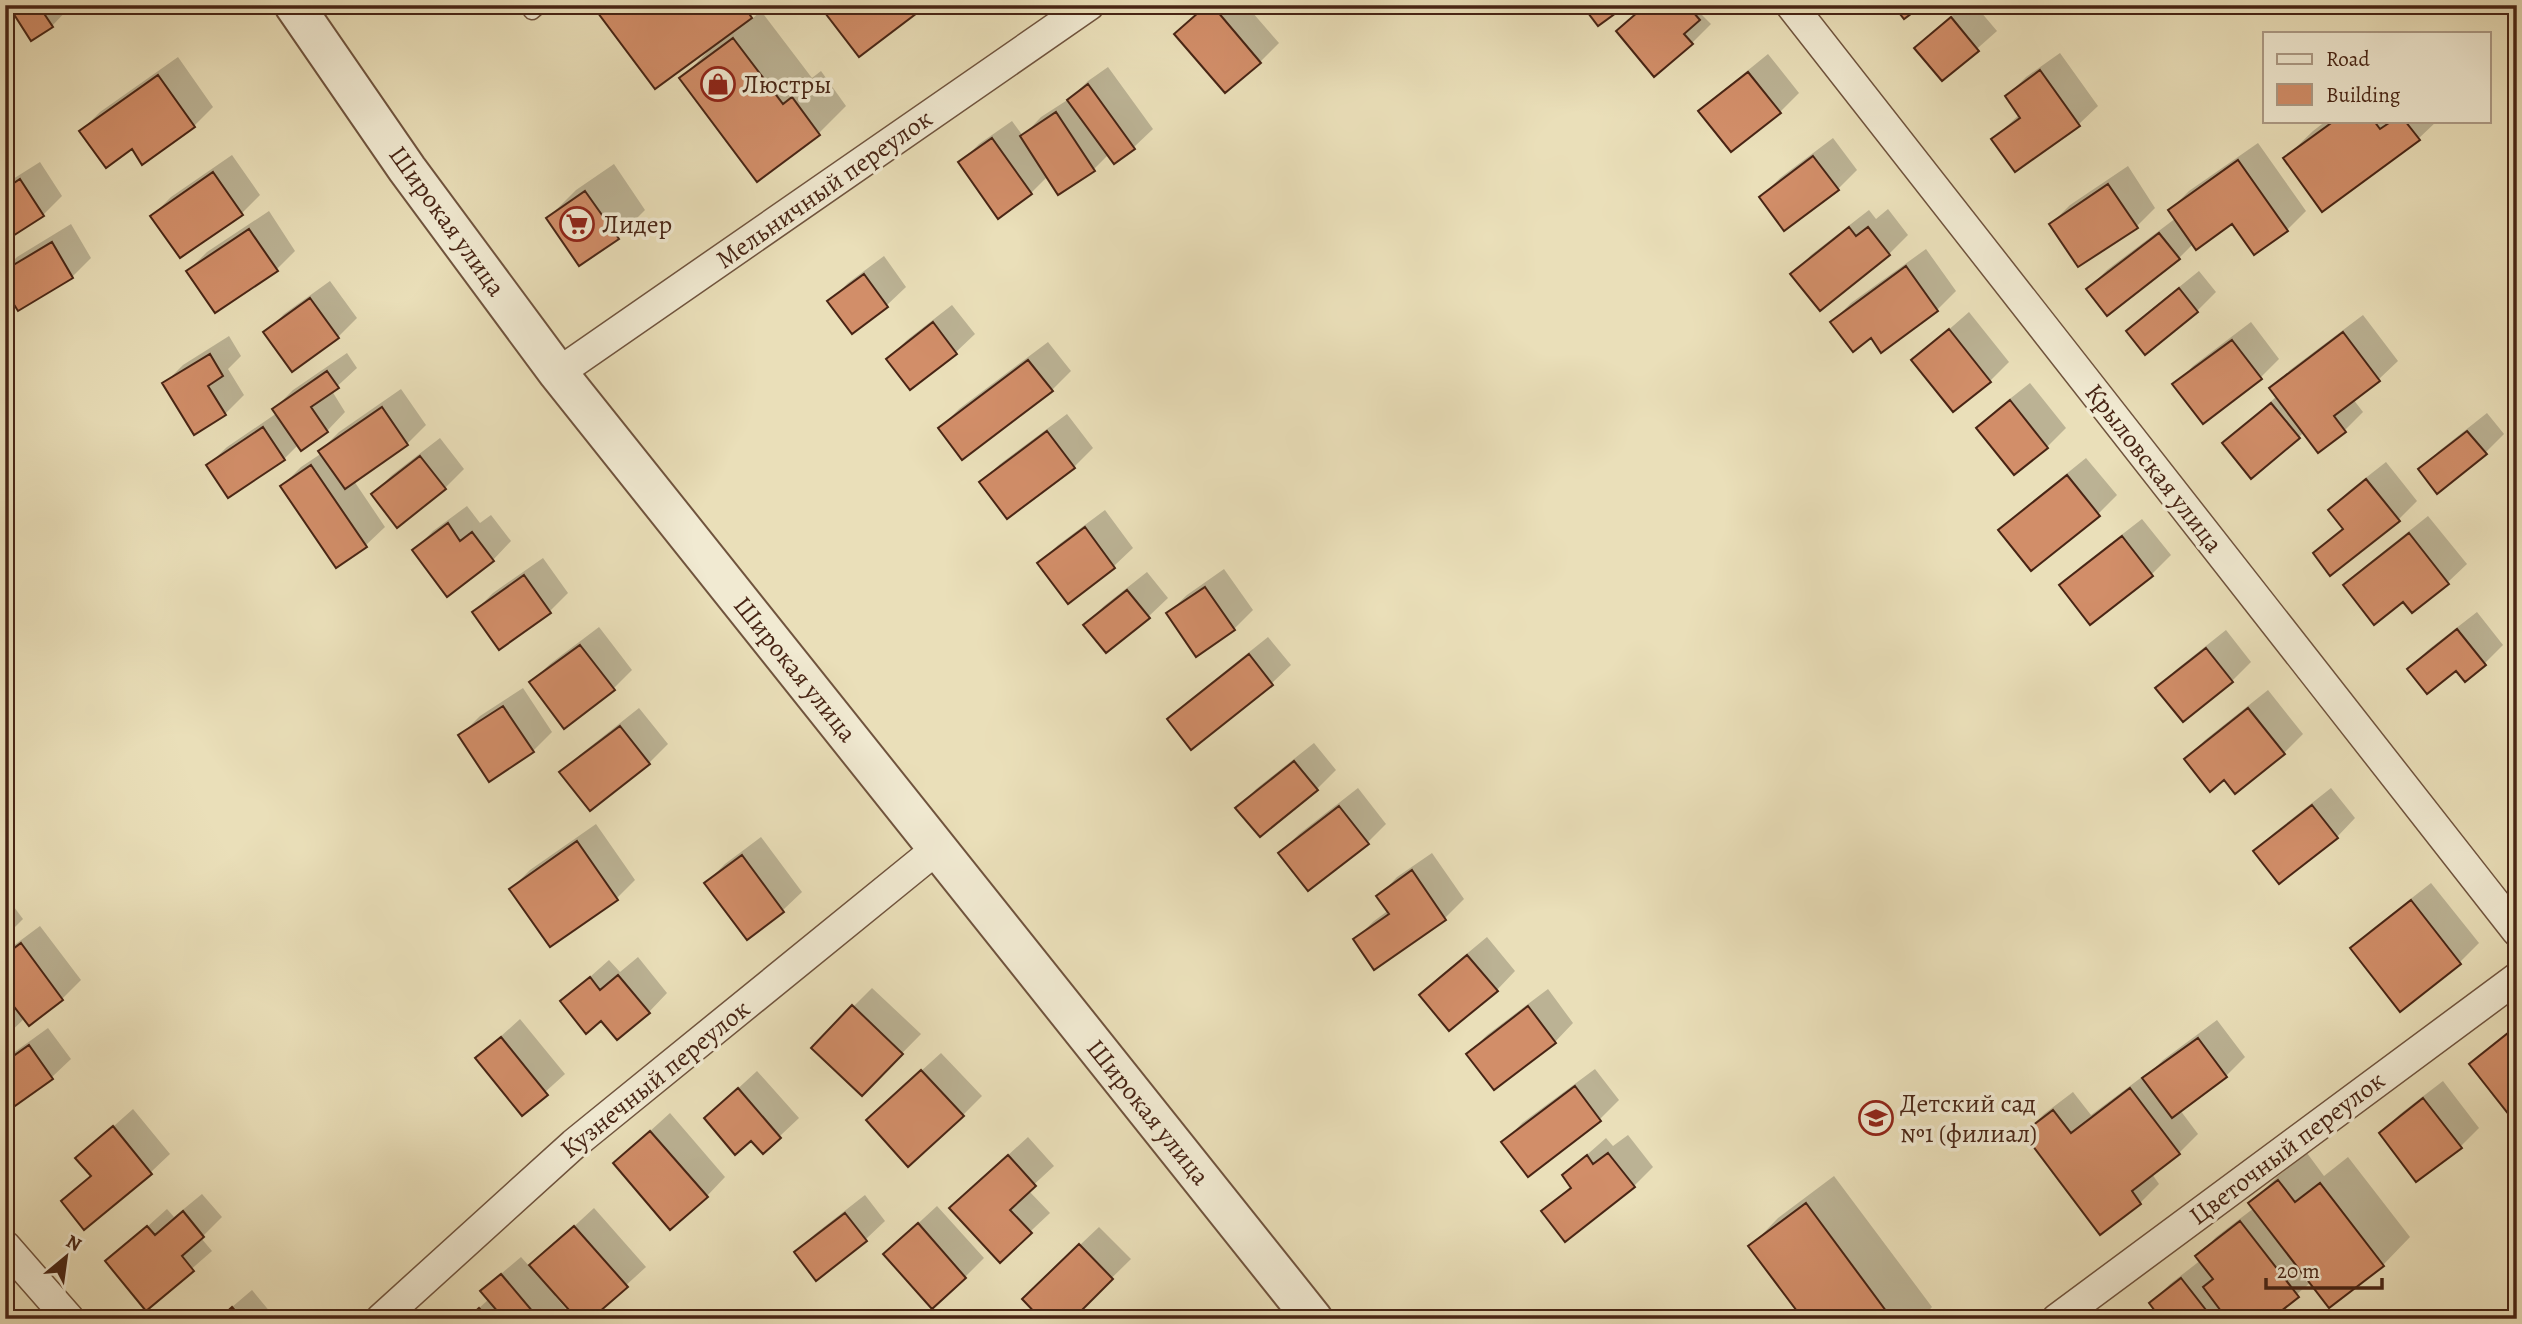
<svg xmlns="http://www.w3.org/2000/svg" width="2522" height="1324" viewBox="0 0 2522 1324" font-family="Alegreya,serif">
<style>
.shadow{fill:#0003}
.building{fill:#d28e69;stroke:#482515;stroke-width:2}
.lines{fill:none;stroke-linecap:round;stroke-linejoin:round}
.service-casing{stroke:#70543e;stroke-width:19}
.minor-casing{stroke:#70543e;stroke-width:33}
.tertiary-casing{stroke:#70543e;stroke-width:42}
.service{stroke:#f1ead2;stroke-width:16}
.minor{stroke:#f1ead2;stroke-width:30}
.tertiary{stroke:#f1ead2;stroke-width:38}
.labels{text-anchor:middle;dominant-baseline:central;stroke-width:7;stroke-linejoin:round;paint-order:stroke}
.poi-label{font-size:26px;fill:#482515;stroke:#f1ead2;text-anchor:start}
.street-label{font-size:26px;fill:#482515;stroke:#f1ead2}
</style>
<rect width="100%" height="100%" fill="#eadfb9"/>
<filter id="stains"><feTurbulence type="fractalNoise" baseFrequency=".00286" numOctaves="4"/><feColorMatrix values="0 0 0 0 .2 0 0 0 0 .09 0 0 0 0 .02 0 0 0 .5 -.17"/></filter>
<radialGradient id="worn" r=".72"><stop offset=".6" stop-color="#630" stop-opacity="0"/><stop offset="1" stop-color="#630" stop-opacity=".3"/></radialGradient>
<path class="shadow" d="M10 5H69L70 7 52 26Z
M594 5H762L751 16 753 18 761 11 812 78 821 71 846 106 819 133 682 78 711 48 709 47Z
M821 5H922L916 11Z
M1207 5H1246L1279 43 1260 62 1176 34Z
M1645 5H1712L1702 15 1711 24 1692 43 1618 31Z
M1964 5H1975L1997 31 1943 79 1916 48Z
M2060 53 2098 106 2079 124 2016 170 1993 139 2020 114 2007 96 2026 77Z
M1768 54 1799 93 1780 112 1731 150 1701 112 1720 93Z
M178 57 213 107 194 126 142 162 132 147 81 131 100 112Z
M1108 67 1153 129 1134 147 1114 162 1109 154 1094 169 1048 176 1031 193 960 163 979 144 1012 121 1023 136 1041 117 1072 97 1088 81Z
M2326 121H2437L2418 139 2285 158 2313 131Z
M1833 138 1857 170 1838 189 1761 197 1780 178Z
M2258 143 2306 211 2287 230 2232 222 2194 243 2179 258 2088 289 2107 270 2176 218 2170 210 2189 191Z
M232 155 260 195 241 214 152 216 171 197Z
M40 162 62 196 43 215 5 239V184Z
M614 164 645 210 617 238 548 218 576 190Z
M2128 166 2155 208 2137 226 2051 224 2070 205Z
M1888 209 1908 235 1889 254 1793 274 1811 255 1869 210 1876 219Z
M269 211 295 251 276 270 188 271 207 252Z
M71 224 91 258 72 277 5 287V269L17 257Z
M1926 249 1956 291 1937 310 1882 350 1872 336 1832 322 1851 303Z
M884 256 906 287 887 305 852 332 829 302 848 283Z
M2199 271 2216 292 2197 311 2128 331 2147 313Z
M330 281 357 318 338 337 266 333 284 314Z
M952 305 975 334 956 352 911 388 888 359 907 340Z
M1969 312 2009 362 1990 381 1914 360Z
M2363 315 2398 361 2379 379 2353 399 2363 412 2344 431 2304 432 2299 437 2224 443 2277 396 2271 389 2290 370Z
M2251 322 2279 359 2260 378 2175 385 2193 366Z
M229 336 241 356 228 369 244 395 225 414 164 384 183 365Z
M1048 342 1071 371 1052 390 940 428 959 409Z
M347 353 357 368 332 391 345 412 327 431 299 444 284 459 208 465 227 447 277 413 274 409 293 390Z
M2030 383 2066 428 2047 447 2014 472 1978 428 1997 409Z
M401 389 426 425 407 444 354 481 385 527 366 545 337 565 282 486 301 467 322 453 320 451 339 432Z
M2487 413 2504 434 2485 453 2420 470 2439 451Z
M1067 414 1093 448 1074 467 981 482 1000 464Z
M440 438 464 469 445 488 373 494 392 475Z
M2086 458 2117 495 2098 514 2001 530 2019 512Z
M2386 462 2417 501 2398 520 2315 553 2344 527 2330 510 2349 491Z
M467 506 480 523 491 515 511 541 493 560 414 550 433 531Z
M1105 510 1133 548 1114 566 1068 601 1039 564 1058 545Z
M2428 516 2467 564 2448 582 2412 611 2403 600 2345 585 2364 567Z
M2142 519 2171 555 2152 574 2091 622 2062 586 2080 567Z
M543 558 568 593 549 612H474L493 593Z
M1224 569 1253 610 1234 629 1168 613 1187 595Z
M1147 572 1168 598 1149 616 1085 625 1104 606Z
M2477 612 2503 645 2484 664 2409 669 2428 650Z
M599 627 632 670 613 689 531 682 550 664Z
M2226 630 2251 662 2232 681 2183 719 2158 688 2177 669Z
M1268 637 1291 665 1272 683 1192 748 1169 719 1188 701Z
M523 688 552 732 533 751 461 735 480 716Z
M2268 690 2303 734 2284 753 2224 778 2186 759 2205 740Z
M639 708 668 744 649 763 590 809 562 772 581 754Z
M1314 743 1336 770 1317 789 1238 808 1256 789Z
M1358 788 1386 824 1367 843 1280 853 1299 834Z
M2331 788 2355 818 2337 837 2256 851 2274 833Z
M596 824 635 880 617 898 511 889 530 870Z
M761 837 802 892 783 910 747 938 706 883 725 864Z
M1432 853 1464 899 1445 918 1375 967 1355 939 1374 921 1389 910 1379 896 1397 877Z
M2431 883 2479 943 2460 962 2401 1009 2352 948 2371 930Z
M5 895 23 919 5 937Z
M40 926 81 980 62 999 29 1024 25 1018 5 1037V952Z
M1487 937 1515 971 1497 990 1422 995 1440 976Z
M638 957 667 993 649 1012 601 1019 562 1002 609 960 620 972Z
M872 988 921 1034 862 1094 813 1047Z
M1548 989 1573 1023 1555 1042 1468 1054 1487 1035Z
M520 1019 565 1074 522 1113 477 1058Z
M2217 1020 2245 1057 2226 1076 2180 1110 2198 1134 2179 1153 2152 1174 2159 1184 2140 1203 2025 1133 2044 1114 2073 1092 2091 1115 2150 1071 2151 1072 2163 1060Z
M2517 1024V1108L2471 1065Z
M48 1028 71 1059 52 1077 5 1111V1059Z
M941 1053 982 1096 963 1115 887 1102Z
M1595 1069 1619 1100 1600 1119 1528 1174 1504 1142 1522 1123Z
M757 1071 799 1118 763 1152 751 1138 706 1118Z
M2443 1081 2479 1128 2461 1146 2381 1133 2400 1114Z
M133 1109 170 1154 151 1172 84 1227 63 1201 91 1175 78 1158Z
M670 1113 725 1177 707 1196 615 1163Z
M1628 1135 1653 1167 1634 1186 1566 1239 1544 1211 1572 1185 1564 1175 1606 1138 1613 1146Z
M1028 1137 1054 1166 1028 1190 1050 1213 1000 1260 971 1189Z
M2307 1153 2324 1176 2348 1157 2410 1237 2383 1265 2311 1282 2268 1319H2164L2151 1303 2170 1284 2201 1260 2198 1256 2216 1237 2254 1208 2250 1204 2278 1176Z
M1834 1176 1932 1307 1921 1319H1805L1751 1246 1778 1218Z
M202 1194 222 1217 201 1238 212 1251 147 1308 108 1262 167 1209 174 1217Z
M865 1195 885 1221 866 1239 817 1278 796 1253 815 1234Z
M937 1206 984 1258 965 1277 885 1254Z
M594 1208 646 1267 589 1319 557 1294 555 1296 571 1315 567 1319H467L489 1299 483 1291 502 1273 521 1257 530 1267Z
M1099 1227 1131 1259 1070 1319 1043 1280Z
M252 1290 276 1319H218Z
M5 1300 16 1313 9 1319H5Z"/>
<path class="building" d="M8 5H53L43 12 53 27 31 41Z
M592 5H743L752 18 655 89Z
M819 5H911L917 13 859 57Z
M1207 5H1212L1261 63 1225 93 1174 34Z
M1582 5H1627L1598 26Z
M1646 5H1687L1700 20 1684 34 1693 44 1654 77 1616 31Z
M1893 5H1923L1904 19Z
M1951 17 1979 51 1942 81 1914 48Z
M733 38 783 104 792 97 820 135 757 182 679 78Z
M2040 70 2080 126 2015 172 1991 139 2020 118 2005 96Z
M1748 72 1781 113 1731 152 1698 111Z
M158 75 195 127 142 165 132 149 106 168 79 131Z
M1088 84 1135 149 1114 164 1067 100Z
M1056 112 1095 171 1058 195 1020 136Z
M2334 121H2374L2380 129 2392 121H2405L2420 140 2322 212 2283 158Z
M992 138 1032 194 998 219 958 162Z
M1813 156 1839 190 1784 231 1759 197Z
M2238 160 2288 231 2254 255 2232 224 2196 250 2168 210Z
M213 172 243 215 180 258 150 216Z
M20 179 44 216 5 241V189Z
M2108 184 2138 228 2078 267 2049 224Z
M585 191 619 239 579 266 546 218Z
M1849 227 1856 236 1868 227 1890 255 1820 311 1790 274Z
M249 229 278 271 215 313 186 271Z
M2159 233 2180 259 2107 316 2086 289Z
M52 242 73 278 18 311 5 290V270Z
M1906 266 1938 311 1881 353 1871 338 1853 352 1830 322Z
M864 274 888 307 852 334 827 301Z
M2179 288 2198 312 2145 355 2126 331Z
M310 298 339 338 292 372 263 332Z
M933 322 957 354 910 390 886 359Z
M1949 329 1991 382 1953 412 1911 360Z
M2343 332 2380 381 2334 416 2346 432 2318 453 2269 388Z
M2232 340 2262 379 2203 424 2172 384Z
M210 354 223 376 208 386 226 415 194 435 162 383Z
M1028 360 1053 391 962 460 938 428Z
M327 371 339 388 311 407 328 432 301 451 272 409Z
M2010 400 2048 448 2014 475 1976 428Z
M2271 403 2300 438 2251 479 2222 443Z
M382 407 408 445 345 489 318 451Z
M263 427 285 460 228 498 206 465Z
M1047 431 1075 468 1007 519 979 482Z
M2467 431 2487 454 2437 494 2418 469Z
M420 456 446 489 397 528 371 494Z
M311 465 367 547 336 568 280 486Z
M2067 475 2100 516 2031 571 1998 530Z
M2366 479 2400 521 2330 576 2313 553 2343 529 2328 510Z
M448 523 460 541 472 532 494 561 447 597 412 550Z
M1085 527 1115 568 1068 604 1037 563Z
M2409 533 2449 584 2412 613 2403 602 2374 625 2343 585Z
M2122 536 2153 576 2090 625 2059 585Z
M524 575 551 613 499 650 472 612Z
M1205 587 1235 630 1196 657 1166 613Z
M1127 590 1150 618 1106 653 1083 625Z
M2457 629 2486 665 2465 682 2456 671 2427 694 2407 669Z
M580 645 615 690 564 729 529 682Z
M2206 648 2233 682 2183 722 2155 688Z
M1249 654 1273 685 1191 750 1167 719Z
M503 706 534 752 489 782 458 735Z
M2248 708 2285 754 2235 794 2224 780 2210 792 2184 759Z
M620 726 650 764 590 811 559 772Z
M1294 761 1318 790 1260 837 1235 808Z
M2312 805 2338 838 2279 884 2253 851Z
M1339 806 1369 844 1308 891 1278 853Z
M577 841 618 900 550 947 509 889Z
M742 855 784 912 747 940 704 883Z
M1412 870 1446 920 1374 970 1353 939 1389 914 1376 896Z
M2411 900 2461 964 2400 1012 2350 948Z
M21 943 63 1000 29 1026 5 995V955Z
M1467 955 1498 991 1449 1031 1419 995Z
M618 975 650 1013 617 1040 601 1021 586 1034 560 1001 590 977 600 990Z
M852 1005 903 1054 862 1096 811 1048Z
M1528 1006 1556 1043 1494 1090 1466 1054Z
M2513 1029 2517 1034V1110L2510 1116 2469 1064Z
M501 1037 548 1095 522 1116 475 1058Z
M2198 1038 2227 1077 2172 1118 2142 1078Z
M29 1045 53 1079 5 1113V1062Z
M921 1070 964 1116 908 1167 866 1120Z
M1575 1086 1601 1121 1528 1177 1501 1142Z
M738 1088 781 1138 763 1154 751 1141 735 1155 704 1118Z
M2130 1088 2180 1154 2132 1191 2141 1204 2100 1235 2023 1133 2053 1110 2071 1133Z
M2423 1098 2462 1148 2416 1182 2379 1133Z
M113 1126 152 1174 84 1230 61 1201 91 1176 75 1158Z
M650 1131 708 1197 670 1230 613 1163Z
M1608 1153 1635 1187 1565 1242 1541 1211 1571 1188 1562 1175 1587 1155 1593 1164Z
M1008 1155 1036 1186 1010 1210 1032 1233 1000 1263 949 1208Z
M2278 1180 2295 1202 2320 1183 2384 1266 2329 1308 2248 1203Z
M1806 1203 1892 1319H1803L1748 1246Z
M183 1211 204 1237 182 1256 194 1271 146 1311 105 1261 147 1226 155 1235Z
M845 1213 867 1241 816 1281 794 1252Z
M2240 1221 2299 1297 2271 1319H2227L2203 1287 2213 1279 2195 1256Z
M918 1223 966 1278 932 1309 883 1254Z
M574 1226 628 1287 591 1319H577L529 1265Z
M1079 1244 1113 1279 1073 1319H1041L1022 1299Z
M501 1274 539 1319H504L480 1291Z
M2181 1278 2213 1319H2161L2149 1303Z
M232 1307 242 1319H219Z
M479 1308 489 1319H467Z"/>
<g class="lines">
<g class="service-casing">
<path id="service" d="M528 5 532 11 539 5"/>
</g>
<g class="minor-casing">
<path id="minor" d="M1791 5 2517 931
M558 373 1089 5
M5 1246 69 1319
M381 1319 574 1144 938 848
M2057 1319 2517 978"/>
</g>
<g class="tertiary-casing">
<path id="tertiary" d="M294 5 407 169 558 373 1313 1319"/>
</g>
<use href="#service" class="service"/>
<use href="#minor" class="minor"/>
<use href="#tertiary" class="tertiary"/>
</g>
<defs>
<g id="shop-ring" transform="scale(1.75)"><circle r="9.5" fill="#f1ead2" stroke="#8f2418" stroke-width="1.5"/><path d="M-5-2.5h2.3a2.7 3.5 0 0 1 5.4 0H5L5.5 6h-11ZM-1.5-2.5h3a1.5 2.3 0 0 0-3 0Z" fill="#8f2418"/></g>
<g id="supermarket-ring" transform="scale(1.75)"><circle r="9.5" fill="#f1ead2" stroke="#8f2418" stroke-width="1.5"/><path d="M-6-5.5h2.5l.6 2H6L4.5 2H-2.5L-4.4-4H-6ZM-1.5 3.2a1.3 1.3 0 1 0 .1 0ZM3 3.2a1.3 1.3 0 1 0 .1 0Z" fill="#8f2418"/></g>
<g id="school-ring" transform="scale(1.75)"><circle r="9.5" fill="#f1ead2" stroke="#8f2418" stroke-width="1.5"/><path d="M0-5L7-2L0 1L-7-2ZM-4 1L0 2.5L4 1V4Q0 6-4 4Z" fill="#8f2418"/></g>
</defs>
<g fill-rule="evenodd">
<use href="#shop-ring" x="718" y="84"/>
<use href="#supermarket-ring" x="577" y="224"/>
<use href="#school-ring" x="1876" y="1118"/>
</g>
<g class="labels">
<g class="poi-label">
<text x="742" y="84">Люстры</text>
<text x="602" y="224">Лидер</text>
<text x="1900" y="1103">Детский сад<tspan x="1900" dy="30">№1 (филиал)</tspan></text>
</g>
<g class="street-label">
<text transform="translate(824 189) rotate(-35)">Мельничный переулок</text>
<text transform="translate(447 221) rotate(54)">Широкая улица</text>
<text transform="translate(2154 468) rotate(52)">Крыловская улица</text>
<text transform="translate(795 669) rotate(51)">Широкая улица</text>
<text transform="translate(655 1079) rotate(-39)">Кузнечный переулок</text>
<text transform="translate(1148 1112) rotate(51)">Широкая улица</text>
<text transform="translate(2287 1148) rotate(-37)">Цветочный переулок</text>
</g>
</g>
<rect width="2522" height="1324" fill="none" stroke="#eadfb9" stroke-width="28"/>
<rect x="7" y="7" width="2508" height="1310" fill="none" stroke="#482515" stroke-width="3.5"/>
<rect x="14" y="14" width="2494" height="1296" fill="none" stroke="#482515" stroke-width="2"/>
<rect x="2263" y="32" width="228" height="91" fill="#f1ead2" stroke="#ad9b86" stroke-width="2"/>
<rect x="2277" y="54" width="35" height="10" fill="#f1ead2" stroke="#ad9b86" stroke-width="2"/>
<text x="2326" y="66" font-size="21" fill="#482515">Road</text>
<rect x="2277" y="84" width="35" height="21" fill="#d28e69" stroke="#ad9b86" stroke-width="2"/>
<text x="2326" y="102" font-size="21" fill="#482515">Building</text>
<g transform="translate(66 1257) rotate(29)" stroke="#f1ead2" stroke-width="5" paint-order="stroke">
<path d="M0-5L12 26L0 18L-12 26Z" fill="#482515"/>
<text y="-10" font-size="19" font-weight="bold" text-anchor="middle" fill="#482515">N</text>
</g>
<path d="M2266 1278v10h116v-10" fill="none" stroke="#482515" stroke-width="3.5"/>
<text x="2277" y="1278" font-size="21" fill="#482515" stroke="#f1ead2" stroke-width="5" paint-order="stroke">20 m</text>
<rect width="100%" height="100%" filter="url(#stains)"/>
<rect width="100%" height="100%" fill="url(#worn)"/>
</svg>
